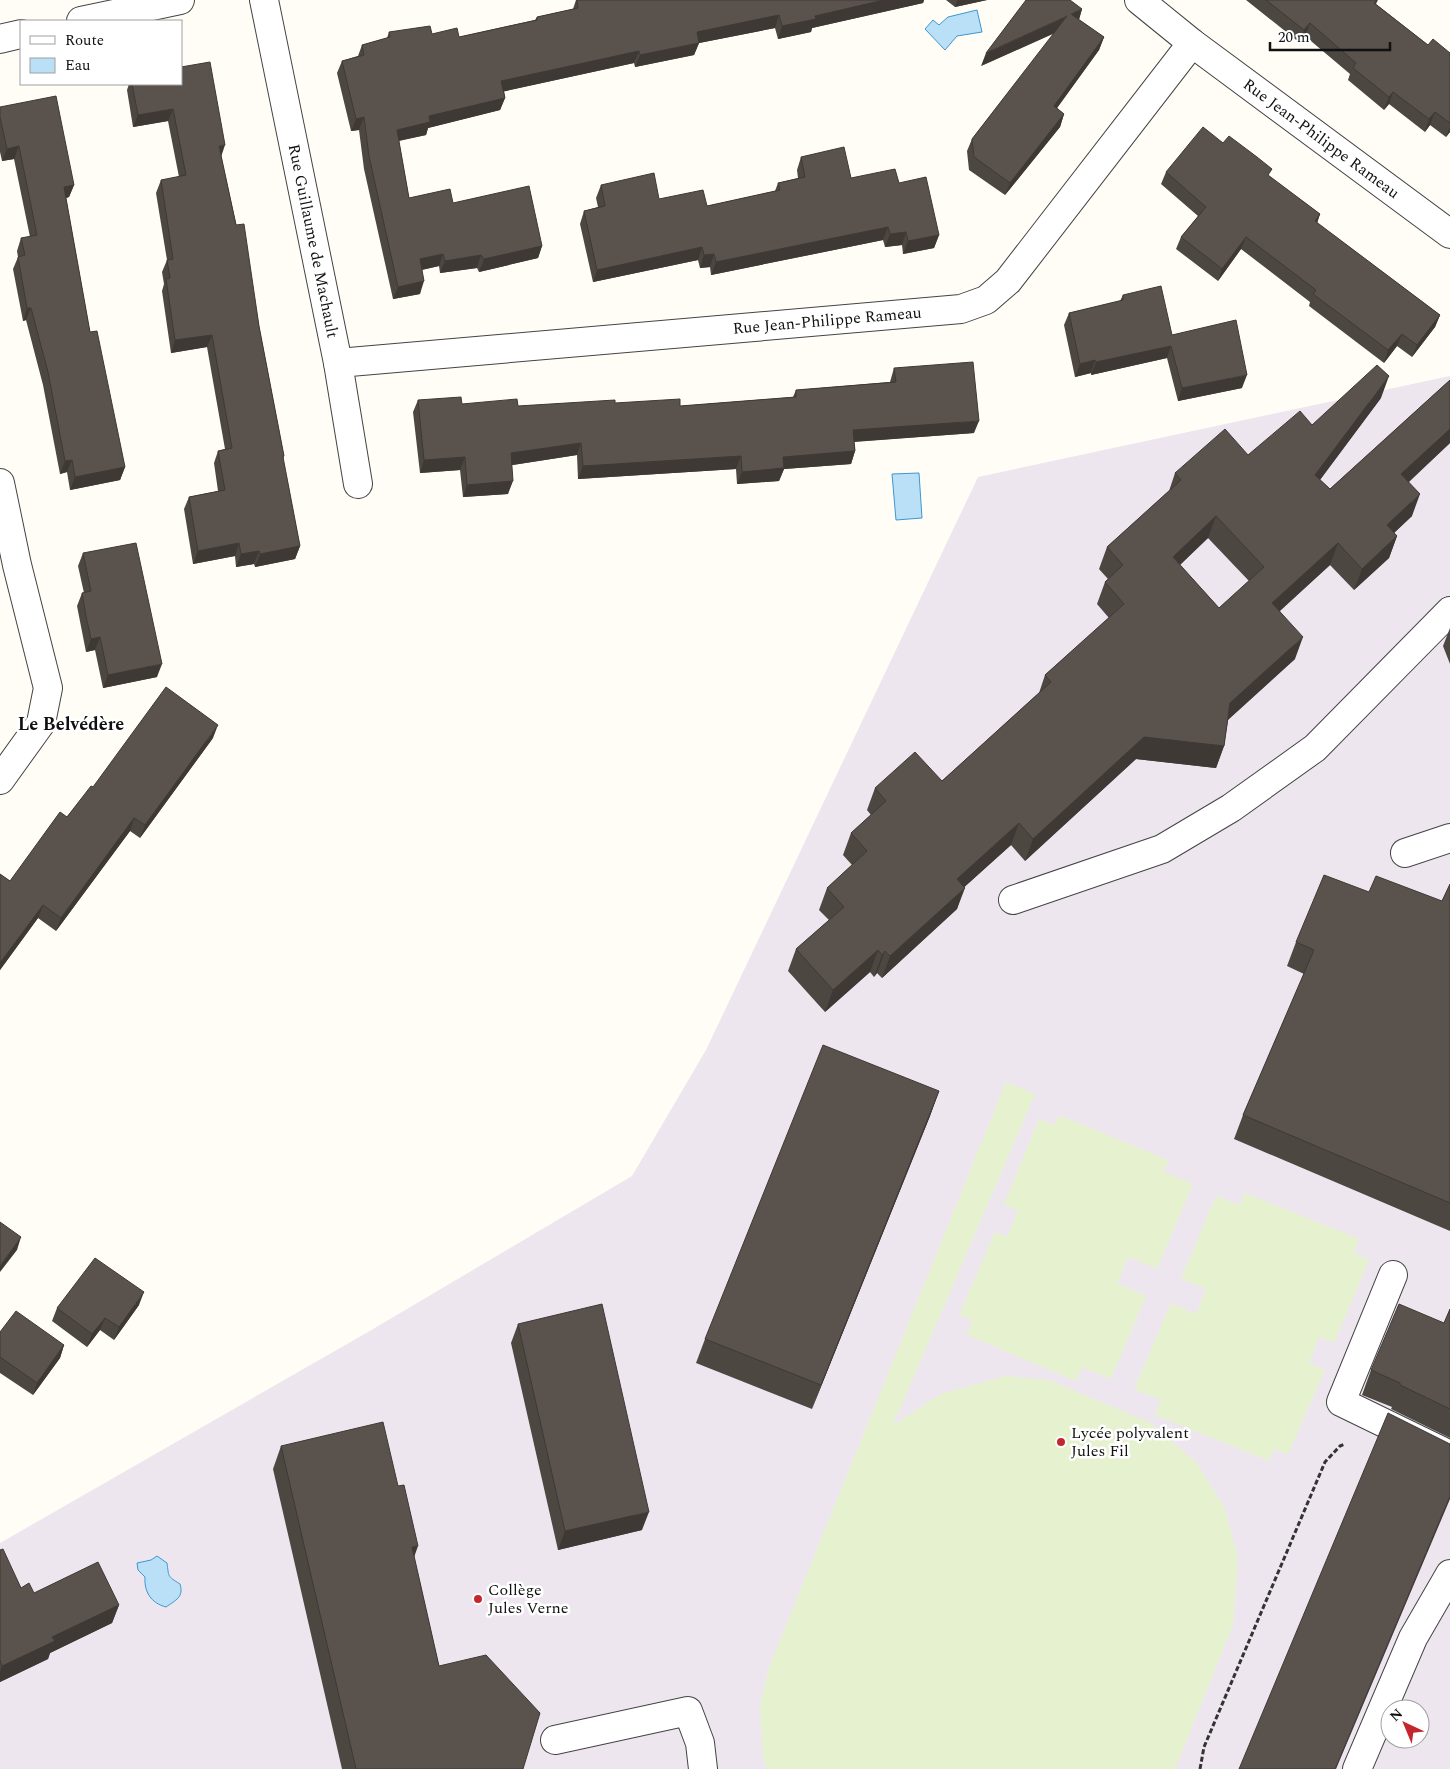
<svg xmlns="http://www.w3.org/2000/svg" width="1450" height="1769" viewBox="0 0 1450 1769" font-family="Spectral,serif">
<style>
.industrial{fill:#eee6ef;fill-rule:evenodd}
.pitch{fill:#e6f2cf}
.water{fill:#b9e0f7;stroke:#3f96cf}
.lines{fill:none;stroke-linecap:round;stroke-linejoin:round}
.minor-casing{stroke:#444;stroke-width:30}
.path{stroke:#333;stroke-width:3;stroke-dasharray:5 2.5;stroke-linecap:butt}
.minor{stroke:#fff;stroke-width:28}
.wall{fill:#4d4742;fill-rule:evenodd}
.shaded-wall{fill:#3f3936}
.building{fill:#5a524d;stroke:#3f3936;fill-rule:evenodd}
.poi-dot{fill:#c4262e;stroke:#fff;stroke-width:2}
.labels{text-anchor:middle;dominant-baseline:central;stroke-width:5;stroke-linejoin:round;paint-order:stroke}
.street-label{font-size:16px;fill:#111;stroke:#fff}
.poi-label{font-size:16px;fill:#111;stroke:#fff;text-anchor:start}
.neighbourhood-label{font-size:18px;font-weight:bold;fill:#111;stroke:#fff}
</style>
<rect width="100%" height="100%" fill="#fffdf5"/>
<path class="industrial" d="M1450 376V1769H0V1543L368 1332 632 1176 706 1050 978 477ZM1390 1709H1420V1739H1390Z"/>
<path class="pitch" d="M1006 1082 1035 1094 893 1425 941 1394 1005 1376 1049 1380 1149 1422 1196 1462 1225 1509 1238 1558 1233 1625 1175 1769H767L763 1758 760 1706 768 1670Z
M1059 1115 1168 1160 1164 1172 1193 1184 1157 1269 1128 1257 1117 1283 1146 1296 1111 1379 1082 1367 1076 1381 967 1335 972 1320 959 1315 995 1232 1007 1237 1018 1211 1004 1204 1039 1119 1054 1125Z
M1245 1193 1359 1239 1354 1253 1369 1260 1334 1343 1319 1337 1309 1363 1325 1370 1288 1454 1274 1449 1269 1461 1155 1415 1161 1400 1134 1389 1171 1303 1196 1314 1206 1289 1181 1279 1216 1196 1239 1205Z"/>
<path class="water" d="M977 10 982 32 957 36 945 50 925 29 933 20 939 25 948 17Z
M919 473 922 518 896 520 892 474Z
M157 1556 167 1563C169 1577 167 1576 180 1584 184 1597 176 1600 166 1607 151 1603 144 1592 145 1577L138 1570 137 1563 151 1560Z"/>
<g class="lines">
<g class="minor-casing">
<g id="minor">
<path id="s1" d="M264 0 338 363 358 484"/>
<path id="s2" d="M1139 0 1192 43 1450 234"/>
<path d="M81 21 180 0"/>
<path d="M0 39 21 34"/>
<path id="s3" d="M338 363 961 309 986 300 1008 281 1192 43"/>
<path d="M0 483 17 565 48 688 41 723 0 780"/>
<path d="M1405 853 1450 838"/>
<path d="M1013 900 1162 849 1231 808 1315 748 1450 611"/>
<path d="M1393 1275 1341 1402 1450 1455"/>
<path d="M555 1740 688 1711 700 1743 703 1769"/>
<path d="M1357 1769 1413 1638 1450 1574"/>
</g>
</g>
<path class="path" d="M1200 1769 1204 1747 1325 1462 1340 1446 1345 1444"/>
<use href="#minor" class="minor"/>
</g>
<path class="wall" d="M576 0H924L923 3 812 28 811 32 778 39 775 28 699 43 694 55 635 67 634 63 504 91 505 98 500 110 428 128 426 135 399 141 409 198 453 203 542 246 538 258 479 272 477 268 440 273 439 266 422 270 420 294 393 299 364 169 359 130 351 131 337 73 342 61 358 56 362 45 387 38 389 32 432 34 459 37 535 20 537 17 573 9Z
M946 0H987L955 7Z
M1246 0H1378L1376 4 1428 45 1450 53V132L1446 137 1430 125 1425 132 1389 104 1384 110 1348 80 1350 74 1305 36 1300 43Z
M1082 9 1079 20 1104 37 1099 50 1057 108 1064 114 1060 127 1005 195 969 170 967 151 972 139 1055 33 981 66Z
M129 84H181L221 156 259 326 284 456 283 460 300 546 295 559 255 567 254 564 236 567 235 556 193 564 184 509 189 497 218 491 214 463 218 451 225 449 207 347 171 353 162 291 164 284 162 272 167 260 156 193 161 180 179 177 168 121 133 127 127 90Z
M0 107 74 185 69 197 66 198 90 332 125 467 120 480 70 490 67 472 60 474 43 385 26 320 23 321 13 269 18 257 17 251 21 238 30 237 14 159 2 161 0 152Z
M1223 143 1320 214 1317 223 1440 315 1435 327 1412 357 1397 346 1384 363 1309 306 1310 302 1241 249 1218 281 1176 249 1181 237 1198 216 1161 184 1166 172Z
M801 157 851 178 899 183 939 235 934 248 903 254 902 245 885 247 883 240 711 275 710 267 700 268 698 260 593 282 580 224 584 211 598 207 596 198 601 185 659 199 707 206 775 191 778 183 798 178 797 170Z
M1123 295 1172 335 1242 388 1178 401 1167 358 1091 375V373L1075 377 1064 325 1069 313 1120 301Z
M894 368 974 433 854 442 855 451 851 464 784 469 779 481 737 484 736 469 578 479 577 455 512 465 508 494 463 497 460 470 420 473 413 412 418 400 462 404 518 406 615 403 680 406 793 397 796 390 890 382Z
M1450 380V443L1409 482 1412 516 1394 533 1397 536 1389 558 1354 590 1330 565 1280 611 1295 659 1228 720 1224 746 1216 768 1136 759 1025 861 1011 845 964 887 957 909 882 978 877 973 874 977 870 972 825 1012 788 971 796 949 829 920 819 910 827 888 852 865 843 855 851 833 871 815 867 810 875 788 942 781 1039 693 1045 675 1109 618 1097 604 1105 582 1108 579 1099 569 1107 547 1169 491 1175 473 1248 455 1312 425 1381 398 1320 480 1330 489ZM1208 538 1249 581 1219 608 1180 565Z
M83 553 157 677 103 688 95 650 86 652 77 606 82 593H84L78 566Z
M1450 628V664L1443 646Z
M213 738 140 838 130 831 56 931 38 918 0 970V874L10 881 93 787Z
M1450 884V1231L1234 1139 1243 1115 1304 974 1287 966 1296 942 1369 892 1442 901Z
M939 1091 930 1116 812 1409 696 1363 705 1339Z
M139 1305 114 1340 100 1330 87 1347 52 1321 57 1308Z
M1450 1309V1438L1391 1409 1392 1407 1362 1395 1371 1370 1444 1323Z
M518 1324 642 1530 558 1550 511 1343Z
M0 1332 64 1345 60 1358 33 1395 0 1373Z
M281 1446 414 1557 439 1666 523 1769H342L273 1469Z
M0 1550 21 1588 34 1593 119 1605 112 1623 50 1653 48 1659 0 1682Z"/>
<path class="shaded-wall" d="M884 0H924L923 3 812 28 811 32 778 39 782 26 815 16Z
M957 0H987L955 7Z
M1082 9 1078 22 1071 14Z
M779 15 775 28 699 43 694 55 635 67 640 55 697 32Z
M1067 16 1063 29 981 66 986 53Z
M1310 23 1305 36 1300 43 1304 30Z
M1104 37 1099 50 1049 119 1054 106Z
M639 51 634 63 497 93 501 81Z
M1393 92 1389 104 1384 110 1389 97Z
M505 98 500 110 428 128 426 135 392 142 397 130 429 116Z
M173 109 168 121 133 127 138 115Z
M1435 112 1430 125 1425 132 1429 119Z
M1064 114 1060 127 1005 195 1010 183Z
M364 117 359 130 351 131 356 119Z
M1450 127V132L1446 137Z
M225 145 221 157 219 146Z
M19 146 14 159 2 161 7 149Z
M74 185 69 197 59 200 64 187Z
M1320 214 1316 226 1315 221Z
M888 227 883 240 711 275 716 262Z
M906 232 902 245 885 247 890 234Z
M939 235 934 248 903 254 908 241Z
M1246 237 1241 249 1218 281 1222 269Z
M542 246 538 258 479 272 484 259Z
M702 247 698 260 593 282 597 270Z
M443 254 439 266 416 271 420 259Z
M714 254 710 267 700 268 704 255Z
M481 255 477 268 440 273 445 261Z
M424 281 420 294 393 299 398 287Z
M27 308H31L26 320 23 321Z
M1440 315 1435 327 1412 357 1417 345Z
M1402 334 1397 346 1384 363 1388 350Z
M212 335 207 347 171 353 175 340Z
M1171 346 1167 358 1091 375 1096 362Z
M1095 360 1091 373 1075 377 1080 364Z
M1247 375 1242 388 1178 401 1182 388Z
M1389 376 1381 398 1307 497 1315 475Z
M979 421 974 433 849 442 853 430Z
M1450 429V443L1393 496 1401 474Z
M581 443 577 455 506 466 511 453Z
M855 451 851 464 784 469 779 481 737 484 742 472 783 457Z
M741 456 736 469 578 479 583 466Z
M465 457 460 470 420 473 424 460Z
M72 460 67 472 60 474 65 461Z
M125 467 120 480 70 490 75 477Z
M513 481 508 494 463 497 467 485Z
M1420 494 1412 516 1379 547 1387 525Z
M1216 516 1208 538 1165 579 1173 557Z
M1397 536 1389 558 1354 590 1362 569Z
M239 543 235 556 193 564 198 551Z
M1338 543 1330 565 1264 625 1272 603Z
M300 546 295 559 255 567 260 554Z
M259 551 254 564 236 567 241 554Z
M100 637 95 650 86 652 91 639Z
M1303 637 1295 659 1222 725 1230 703Z
M162 664 157 677 103 688 108 675Z
M218 725 213 738 140 838 145 825Z
M1144 737 1224 746 1216 768 1136 759 1025 861 1033 839Z
M134 818 130 831 56 931 61 918Z
M1019 823 1011 845 949 901 957 879Z
M965 888 957 909 882 978 890 956Z
M43 905 38 918 0 970V963Z
M878 950 870 972 825 1012 833 990Z
M885 951 877 973 874 977 882 955Z
M939 1091 930 1116 812 1409 821 1385Z
M21 1237 17 1250 0 1272V1266Z
M144 1292 139 1305 114 1340 119 1327Z
M105 1318 100 1330 87 1347 92 1334Z
M64 1345 60 1358 33 1395 37 1383Z
M1450 1496V1499L1336 1769H1335Z
M649 1512 642 1530 558 1550 565 1531Z
M418 1546 410 1569 412 1547Z
M119 1605 112 1623 50 1653 48 1659 0 1682V1672L2 1666 52 1637Z"/>
<path class="building" d="M577 0H884L815 16 816 19 782 26 779 15 697 32 699 43 640 55 639 51 501 81 505 98 429 116 430 122 397 130 409 198 450 189 453 203 529 186 542 246 484 259 481 255 445 261 443 254 420 259 424 281 398 287 369 156 364 117 356 119 342 61 364 55 362 45 390 37 389 32 430 26 432 34 457 28 459 37 537 20V17L578 8Z
M1026 0H1070L1082 9 1071 14 1104 37 1054 106 1064 114 1010 183 974 157 972 139 1067 16 986 53Z
M1266 0H1377L1374 3 1428 45 1433 39 1450 53V123L1435 112 1429 119 1393 92 1389 97 1353 68 1356 63 1310 23 1304 30Z
M210 62 225 145 219 146 236 225 244 224 259 326 284 456 283 457 300 546 260 554 259 551 241 554 239 543 198 551 189 497 225 490 218 451 232 448 212 335 175 340 166 279 170 278 167 260 173 259 161 180 186 175 173 109 138 115 132 84H181V67Z
M56 96 74 185 64 187 90 332 97 331 125 467 75 477 72 460 65 461 48 372 31 308H27L18 257 25 255 21 238 37 235 19 146 7 149 0 117V107Z
M1203 127 1223 143 1229 136 1257 157 1272 169 1268 175 1320 214 1315 221 1440 315 1417 345 1402 334 1388 350 1313 294 1316 290 1246 237 1222 269 1181 237 1206 207 1166 172Z
M844 147 851 178 895 169 899 183 926 177 939 235 908 241 906 232 890 234 888 227 716 262 714 254 704 255 702 247 597 270 584 211 605 206 601 185 654 173 659 199 703 190 707 206 780 190 778 183 805 177 801 157Z
M1161 286 1172 335 1236 320 1247 375 1182 388 1171 346 1096 362 1095 360 1080 364 1069 313 1123 300V295Z
M973 362 979 421 853 430 855 451 783 457 784 468 742 472 741 456 583 466 581 443 511 453 513 481 467 485 465 457 424 460 418 400 461 397 462 404 517 399 518 406 615 400V403L680 399V406L796 397V390L896 382 894 368Z
M1377 365 1389 376 1315 475 1330 489 1450 380V429L1401 474 1420 494 1387 525 1397 536 1362 569 1338 543 1272 603 1303 637 1230 703 1224 746 1144 737 1033 839 1019 823 957 879 965 888 890 956 885 951 882 955 878 950 833 990 796 949 844 907 827 888 867 851 851 833 886 801 875 788 915 752 942 781 1051 682 1045 675 1124 604 1105 582 1123 565 1107 547 1181 480 1175 473 1225 429 1248 455 1300 411 1312 425ZM1216 516 1264 567 1219 608 1173 557Z
M136 543 162 664 108 675 100 637 91 639 86 616 82 593 91 591 83 553Z
M166 687 218 725 145 825 134 818 61 918 43 905 0 963V874L10 881 60 812 67 817 91 786 93 787Z
M1324 875 1369 892 1376 876 1442 901 1450 884V1203L1243 1115 1314 950 1296 942Z
M823 1045 939 1091 821 1385 705 1339Z
M0 1222 21 1237 0 1266Z
M95 1258 144 1292 119 1327 105 1318 92 1334 57 1308Z
M602 1304 649 1512 565 1531 518 1324Z
M1399 1304 1444 1323 1450 1309V1409L1400 1385V1383L1371 1370Z
M16 1311 64 1345 37 1383 0 1357V1332Z
M1388 1413 1450 1444V1496L1335 1769H1239Z
M383 1422 398 1486 404 1485 418 1546 412 1547 439 1666 486 1655 540 1713 523 1769H356L281 1446Z
M3 1549 21 1588 29 1583 34 1593 98 1562 119 1605 52 1637 55 1641 2 1666 0 1660V1550Z"/>
<g class="poi-dot">
<circle cx="1061" cy="1442" r="5"/>
<circle cx="478" cy="1599" r="5"/>
</g>
<g class="labels">
<g class="street-label">
<text stroke="none"><textPath href="#s2" startOffset="229">Rue Jean-Philippe Rameau</textPath></text>
<text stroke="none"><textPath href="#s1" startOffset="246">Rue Guillaume de Machault</textPath></text>
<text stroke="none"><textPath href="#s3" startOffset="491">Rue Jean-Philippe Rameau</textPath></text>
</g>
<g class="poi-label">
<text x="1071" y="1433">Lycée polyvalent<tspan x="1071" dy="18">Jules Fil</tspan></text>
<text x="488" y="1590">Collège<tspan x="488" dy="18">Jules Verne</tspan></text>
</g>
<g class="neighbourhood-label">
<text x="71" y="724">Le Belvédère</text>
</g>
</g>
<rect x="20" y="20" width="162" height="65" fill="#ffffff" stroke="#a0a0a0"/>
<rect x="30" y="36" width="25" height="8" fill="#ffffff" stroke="#a0a0a0"/>
<text x="65" y="45" font-size="15" fill="#111111">Route</text>
<rect x="30" y="58" width="25" height="15" fill="#b9e0f7" stroke="#a0a0a0"/>
<text x="65" y="70" font-size="15" fill="#111111">Eau</text>
<g transform="translate(1405 1724) rotate(316)"><circle r="24" fill="#ffffff" stroke="#a0a0a0"/>
<path d="M0-4L9 19L0 12L-9 19Z" fill="#c4262e"/>
<text y="-8" font-size="14" font-weight="bold" text-anchor="middle" fill="#111111">N</text>
</g>
<path d="M1270 42v8h120v-8" fill="none" stroke="#111111" stroke-width="2.5"/>
<text x="1278" y="42" font-size="15" fill="#111111" stroke="#ffffff" stroke-width="4" paint-order="stroke">20 m</text>
</svg>
